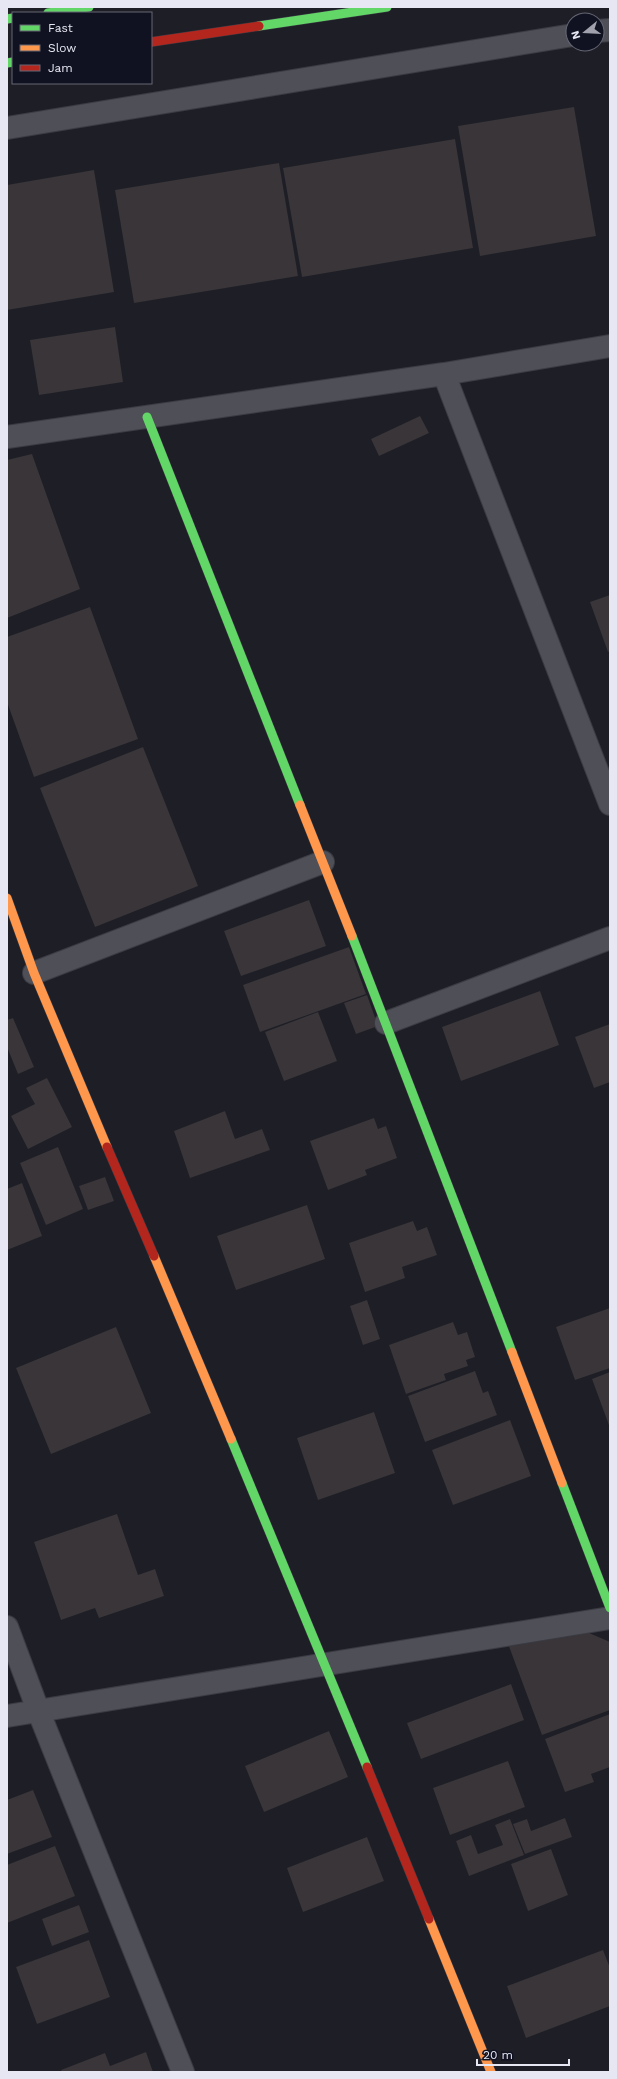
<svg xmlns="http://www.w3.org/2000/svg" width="617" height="2079" viewBox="0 0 617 2079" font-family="'Work Sans',sans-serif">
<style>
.building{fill:#393538}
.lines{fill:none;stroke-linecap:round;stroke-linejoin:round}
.street-casing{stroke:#3b3b43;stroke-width:24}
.fast-casing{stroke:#3b3b43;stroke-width:10}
.slow-casing{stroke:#3b3b43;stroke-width:10}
.jam-casing{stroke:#3b3b43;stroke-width:10}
.street{stroke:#4e4f57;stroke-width:22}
.fast{stroke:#63d668;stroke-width:9}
.slow{stroke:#ff974d;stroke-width:9}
.jam{stroke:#b3261e;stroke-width:9}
</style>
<rect width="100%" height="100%" fill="#1e1e27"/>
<path class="building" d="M574 107 596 236 480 256 458 126Z
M455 139 473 248 302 277 283 168Z
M279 163 298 276 134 303 115 190Z
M94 170 114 292 7 310V185Z
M115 327 123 382 39 395 30 340Z
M420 416 429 433 379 456 371 439Z
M32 454 80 589 7 618V460Z
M610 595V651L608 652 590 602Z
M90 607 138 739 34 777 7 702V637Z
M143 747 198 886 95 927 40 788Z
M309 900 326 946 241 976 224 931Z
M349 947 366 994 260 1032 243 985Z
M540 991 559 1045 461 1081 442 1027Z
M367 995 378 1026 356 1034 344 1003Z
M318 1012 337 1061 284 1081 265 1032Z
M13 1018 34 1067 18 1074 7 1047V1020Z
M610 1024V1082L594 1088 575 1037Z
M47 1078 72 1127 28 1149 11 1116 35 1104 26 1088Z
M225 1111 235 1139 262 1129 270 1150 190 1178 174 1131Z
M374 1118 378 1129 386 1126 397 1158 365 1170 367 1175 328 1190 310 1141Z
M58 1147 83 1209 46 1225 20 1163Z
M105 1177 114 1201 88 1210 79 1186Z
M22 1183 42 1236 7 1250V1189Z
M307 1205 325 1259 236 1290 217 1236Z
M413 1221 417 1231 427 1227 437 1255 402 1267 405 1278 365 1292 349 1243Z
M367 1300 380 1339 363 1345 350 1306Z
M610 1308V1368L575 1380 556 1327Z
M453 1322 458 1335 467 1332 475 1357 466 1360 468 1366 444 1374 446 1380 406 1394 389 1345Z
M116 1327 151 1413 51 1454 16 1368Z
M475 1371 483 1393 488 1391 497 1415 425 1442 408 1396Z
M610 1372V1428L592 1379Z
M374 1412 395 1473 318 1500 297 1438Z
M510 1420 531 1476 453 1505 432 1450Z
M117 1514 138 1575 155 1569 164 1596 99 1618 95 1608 61 1620 34 1542Z
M580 1629 610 1642V1710L542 1735 507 1641Z
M511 1684 524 1720 421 1759 407 1723Z
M610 1714V1767L591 1774 594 1782 565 1792 545 1739Z
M329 1731 348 1777 264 1812 245 1766Z
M508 1761 525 1807 450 1835 433 1788Z
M33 1790 52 1837 7 1854V1800Z
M565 1818 572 1837 525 1854 513 1824 527 1819 531 1831Z
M510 1819 524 1855 469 1876 456 1841 471 1835 478 1854 503 1845 495 1825Z
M367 1837 384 1881 303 1912 287 1868Z
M55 1846 75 1896 7 1923V1865Z
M551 1849 568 1895 528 1911 511 1864Z
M79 1905 89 1932 52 1946 42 1919Z
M89 1940 110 1997 37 2024 16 1967Z
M603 1950 610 1968V2006L526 2038 507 1986Z
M146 2052 153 2072H62L61 2070 105 2053 110 2066Z"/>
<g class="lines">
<g class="street-casing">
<path id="street" d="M597 31 610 30
M7 128 573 35
M444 374 610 804
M7 437 444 374 610 346
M34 973 323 862
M386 1023 610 938
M7 1627 38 1710 183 2072
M7 1716 610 1618"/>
</g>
<g class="fast-casing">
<path id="fast" d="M48 13 89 7
M7 19 13 18
M259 26 387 7
M7 63 13 62
M147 417 300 805
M352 936 512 1352
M231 1439 367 1767
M562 1483 610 1608"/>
</g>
<g class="slow-casing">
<path id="slow" d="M300 805 352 936
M7 898 34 973 107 1147
M154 1256 231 1439
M512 1352 562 1483
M429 1919 491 2072"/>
</g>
<g class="jam-casing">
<path id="jam" d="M151 42 259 26
M107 1147 154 1256
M367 1767 429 1919"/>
</g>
<use href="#street" class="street"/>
<use href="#fast" class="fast"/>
<use href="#slow" class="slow"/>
<use href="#jam" class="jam"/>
</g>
<rect width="617" height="2079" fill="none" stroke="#e6e7f3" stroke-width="16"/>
<rect x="12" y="12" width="140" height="72" fill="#111221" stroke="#666775"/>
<rect x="20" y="25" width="20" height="6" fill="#63d668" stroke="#666775"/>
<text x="48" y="32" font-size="12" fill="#e6e7f3">Fast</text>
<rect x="20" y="45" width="20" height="6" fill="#ff974d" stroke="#666775"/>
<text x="48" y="52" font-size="12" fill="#e6e7f3">Slow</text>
<rect x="20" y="65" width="20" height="6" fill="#b3261e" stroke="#666775"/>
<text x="48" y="72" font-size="12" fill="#e6e7f3">Jam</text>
<g transform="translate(585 32) rotate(252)"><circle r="19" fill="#111221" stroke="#666775"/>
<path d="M0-3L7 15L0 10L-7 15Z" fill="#a0a1ac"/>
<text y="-6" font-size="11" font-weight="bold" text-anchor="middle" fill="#e6e7f3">N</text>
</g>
<path d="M477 2059v6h92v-6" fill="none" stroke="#e6e7f3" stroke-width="2"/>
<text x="483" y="2059" font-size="12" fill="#e6e7f3" stroke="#111221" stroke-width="3" paint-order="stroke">20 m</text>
</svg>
